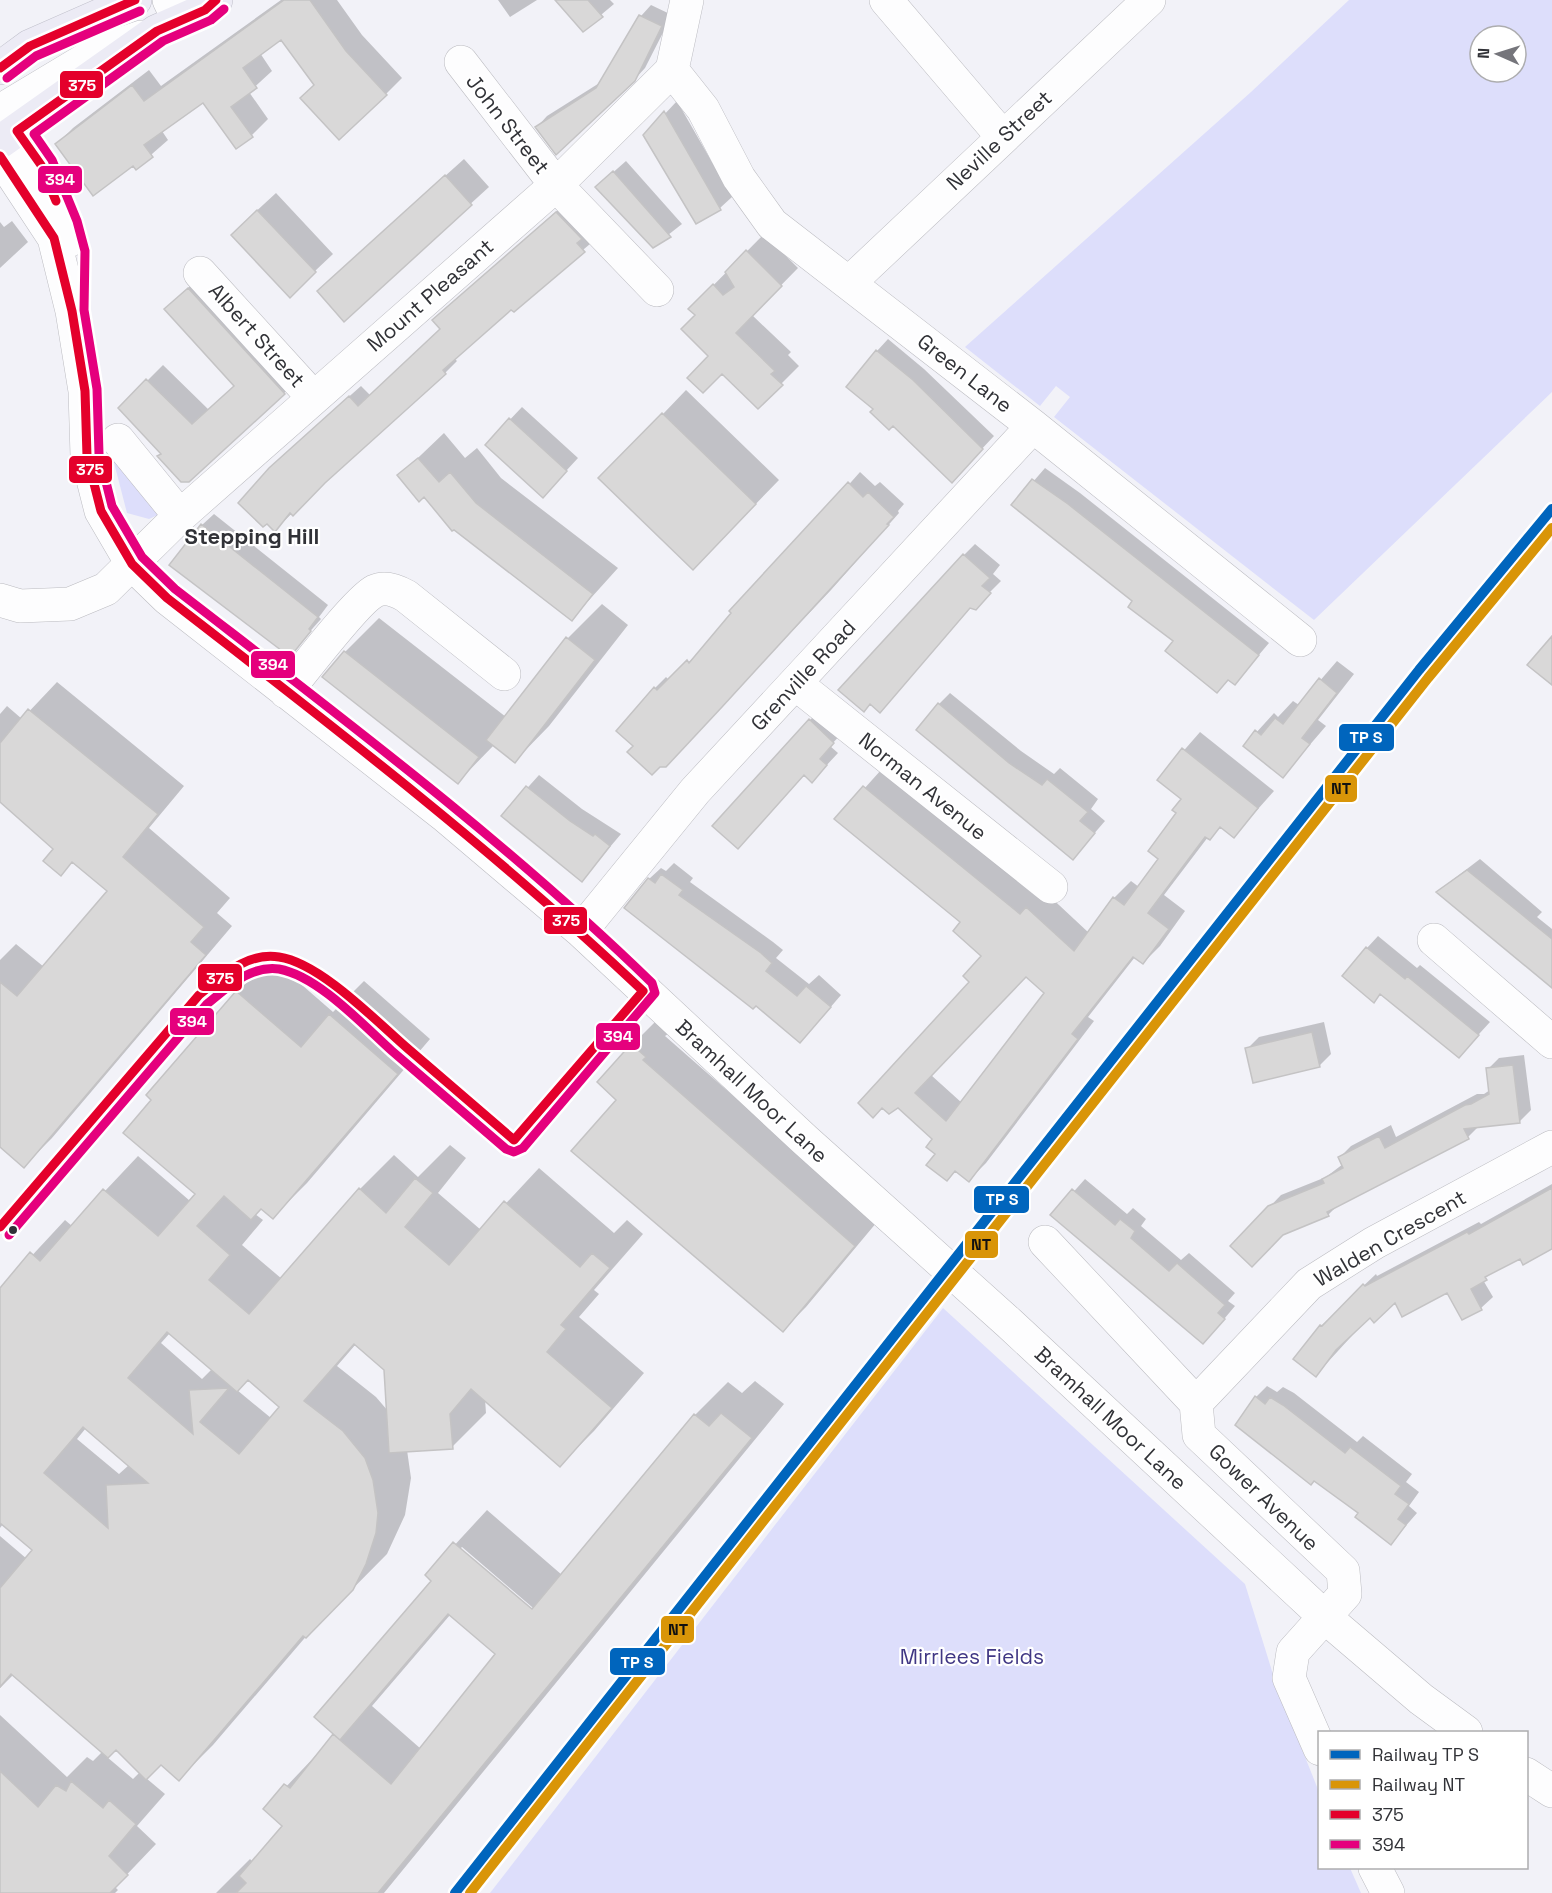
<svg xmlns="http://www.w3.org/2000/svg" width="1552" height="1893" viewBox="0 0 1552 1893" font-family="'Space Grotesk',sans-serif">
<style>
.green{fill:#dddefb;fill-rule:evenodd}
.shadow{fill:#0003;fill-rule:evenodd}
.building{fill:#d9d8d8;stroke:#c4c3c4;stroke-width:1.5;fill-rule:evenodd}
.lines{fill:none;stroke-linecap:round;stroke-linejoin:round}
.minor-casing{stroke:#bbbbc0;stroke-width:34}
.highway-casing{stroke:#c0c0cb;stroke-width:34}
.minor{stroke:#fdfdfe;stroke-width:33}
.highway{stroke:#ecebf5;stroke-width:33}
.bus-1-casing{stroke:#fff;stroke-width:14}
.bus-2-casing{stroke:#fff;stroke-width:14}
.bus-1{stroke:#e4002b;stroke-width:9}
.bus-2{stroke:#e5007d;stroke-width:9}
.rail-1-casing{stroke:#fff;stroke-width:15}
.rail-2-casing{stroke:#fff;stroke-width:15}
.rail-1{stroke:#0065bd;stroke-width:10}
.rail-2{stroke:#d99508;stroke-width:10}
.bus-dot{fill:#313237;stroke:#fff;stroke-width:2}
.labels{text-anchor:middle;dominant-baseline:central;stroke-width:4.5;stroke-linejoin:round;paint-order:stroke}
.street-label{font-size:21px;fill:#313237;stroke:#fff}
.park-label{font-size:21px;fill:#403784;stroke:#fff}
.neighbourhood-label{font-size:22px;font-weight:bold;fill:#313237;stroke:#fff}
.line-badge{stroke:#fff;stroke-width:2}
.badge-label{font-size:16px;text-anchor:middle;font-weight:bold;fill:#fff}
.pale-badge-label{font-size:16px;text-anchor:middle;font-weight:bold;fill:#111}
</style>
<rect width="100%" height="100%" fill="#f2f2f8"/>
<path class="green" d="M1349 0H1552V392L1314 620 1054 417 1070 397 1056 386 1040 406 965 347 1251 92ZM1480 36H1516V72H1480Z
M111 451 162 513 149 519 127 513Z
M943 1308 1245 1584 1276 1684 1319 1792 1320 1868H1350L1361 1893H490Z"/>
<path class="shadow" d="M281 0H337L362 35 402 78 386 94 315 85 282 38 260 53 272 71 249 92 268 119 252 135 204 101 162 131 168 140 136 168 133 164 57 144 73 128 149 70 161 86Z
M498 0H537L510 17Z
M569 0H610L614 4 583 30Z
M651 5 672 15 645 68 634 80 537 127 547 116 601 82 641 16Z
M677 101 732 197 720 208 697 222 645 135Z
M464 159 489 187 344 319 336 274Z
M626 161 682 224 654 246 609 176Z
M276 193 333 254 315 271 250 217Z
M568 201 596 239 454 358 457 361 445 373 326 480 275 530 282 456 361 386 370 395 441 328 446 309Z
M12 221 28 242 0 268V222L4 227Z
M764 234 798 268 752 315 791 352 788 355 799 366 758 407 711 356 697 315 690 309Z
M204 274 299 378 284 393 162 453 120 408 163 365 209 410 236 385 181 294Z
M888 339 924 369 994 436 963 469 875 409 877 351Z
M686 390 779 480 717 544 663 414Z
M522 407 578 458 554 484 487 444Z
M444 433 465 458 477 448 501 478 618 568 572 619 399 476Z
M1045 468 1080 493 1269 643 1235 683 1175 640 1134 601 1013 505Z
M860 472 875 486 880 482 904 504 898 511 899 513 831 590 677 753 635 746 655 688 666 677 669 680 701 651Z
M214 514 328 605 319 617 321 619 289 655 202 525Z
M975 544 1000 565 993 574 1001 581 973 609 964 555Z
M602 604 628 625 549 726 515 761 494 745 458 782 345 652 379 618 506 717 568 638Z
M1337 661 1354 674 1318 720 1326 726 1283 776 1245 745 1274 713 1278 717 1293 701 1299 705Z
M57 682 184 786 149 828 230 898 217 913 232 926 52 1138 24 1166 0 1146V960L16 944 44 967 109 891 73 861 61 874 55 849 0 800V714L7 706 22 719Z
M950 693 1021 751 1054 774 1060 768 1098 799 1091 809 1105 821 1073 858 939 704Z
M821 709 845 730 830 746 838 753 812 781 810 720Z
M1200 732 1274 791 1234 836 1222 826 1209 838 1208 837 1164 895 1185 911 1160 946 1143 963 1135 957 1088 1017 1094 1021 986 1163 969 1180 956 1170 947 1179 934 1139 898 1106 984 956 962 922 837 819 881 770 1038 898 1044 891 1089 933 1114 898 1131 881 1139 887 1161 859 1183 799 1159 779ZM1026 976 1046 992 962 1103 931 1075Z
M539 775 582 809 621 834 582 880 503 815Z
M1480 859 1542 912 1537 917 1552 929V987L1438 891Z
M674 863 693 878 690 882 773 942 783 950 776 958 809 984 819 975 841 995 811 1030 649 879 661 868 666 871Z
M1378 936 1417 968 1420 965 1490 1022 1459 1056 1367 948Z
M271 958 333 1012 364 981 430 1039 307 1183 273 1217 262 1208 255 1214 263 1220 242 1245 282 1279 360 1189 394 1155 418 1177 450 1145 466 1158 438 1193 481 1230 539 1168 614 1233 627 1220 643 1234 594 1290 599 1294 579 1317 644 1373 594 1431 560 1465 485 1399 486 1413 452 1447 407 1450 411 1478 405 1515 387 1554 309 1633 213 1745 179 1779 160 1763 146 1778 165 1794 137 1826 156 1844 115 1887 118 1890 115 1893H0V1715L67 1777 87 1757 93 1761 103 1751 14 1674 0 1688V1536L27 1559 34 1550 3 1524 0 1528V1290L65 1220 72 1226 138 1156 190 1201 197 1194 153 1100 148 1095 237 992ZM170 1333 212 1369 202 1379 161 1343ZM356 1344 385 1370 388 1411 376 1397 337 1366ZM248 1378 281 1407 271 1418 237 1390ZM86 1428 129 1465 119 1474 77 1439ZM116 1748 140 1772 133 1779 107 1757Z
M655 1022 668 1034 665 1036 877 1222 806 1307 783 1330 618 1099 632 1045Z
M1324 1022 1331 1054 1320 1065 1247 1049 1259 1037Z
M1524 1055 1531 1110 1520 1121 1479 1126 1468 1137 1339 1204 1328 1215 1232 1246 1281 1195 1326 1177 1343 1164 1339 1158 1351 1146 1391 1125 1396 1137 1477 1094H1484L1490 1090 1488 1069 1499 1058Z
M1085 1179 1127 1214 1133 1208 1146 1219 1141 1226 1181 1260 1189 1253 1235 1293 1228 1301 1235 1306 1214 1331 1053 1215Z
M1552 1184V1247L1520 1257 1495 1270 1483 1280 1493 1297 1481 1308 1448 1291 1395 1301 1370 1316 1316 1375 1321 1326 1376 1274 1377 1276 1479 1222 1481 1224Z
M755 1381 784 1404 384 1893H216L250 1859 253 1862 284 1826 265 1809 336 1734 433 1580 427 1575 487 1510 562 1575 695 1415 728 1382 742 1393ZM462 1547 539 1613 537 1615 460 1549ZM450 1615 498 1654 421 1749 372 1706Z
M1267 1386 1277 1392 1283 1387 1294 1393 1357 1442 1363 1436 1412 1474 1406 1482 1419 1492 1409 1506 1417 1513 1391 1543 1360 1513 1256 1397Z"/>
<path class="building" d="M284 0H310L346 51 387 95 339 140 300 98 314 85 281 40 243 68 257 88 231 107 253 137 236 149 203 103 144 145 153 157 136 170 133 166 93 196 55 144 132 85 144 101Z
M555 0H588L603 17 583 32Z
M639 15 662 26 635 81 556 155 535 127 596 88Z
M664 111 721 210 696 224 643 135Z
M613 171 671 237 653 248 595 187Z
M445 175 472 205 344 322 317 291Z
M257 210 316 272 290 298 231 235Z
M556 212 582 239 577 243 585 252 514 312 511 310 443 370 446 374 325 483 293 516 290 513 275 532 267 524 263 527 238 503 269 468 349 396 358 406 440 329 432 320Z
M746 250 782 286 736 333 775 371 771 374 783 385 758 409 722 374 703 393 687 378 708 356 681 329 695 315 688 309 713 284 723 295 734 287 725 272Z
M188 288 285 394 189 482H181L157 456 161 454 118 408 146 379 192 424 234 386 164 309Z
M876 350 913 380 983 449 952 483 893 426 889 430 870 412 873 409 846 387Z
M662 413 756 504 693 570 598 478Z
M509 418 567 471 543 498 485 445Z
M418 458 439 482 450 472 476 503 593 594 572 621 454 530 452 531 424 497 419 502 397 475Z
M1032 479 1068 504 1259 655 1235 685 1228 680 1217 693 1165 651 1173 641 1128 607 1132 601 1011 505Z
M848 482 863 497 868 492 894 517 887 524 889 525 722 707 666 767H660L652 775 627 752 633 746 616 731 654 687 657 690 687 660 689 663 731 613 729 611Z
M201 524 318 617 309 629 311 631 290 657 169 565Z
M963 554 990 578 982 586 991 593 976 610 970 608 880 713 870 704 864 712 838 690Z
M1552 636V685L1527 665Z
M566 637 595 660 515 763 486 740Z
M344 651 479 757 458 784 322 677Z
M1319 678 1337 693 1302 738 1310 744 1283 778 1243 746 1255 730 1261 735 1275 718 1283 724Z
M938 703 1009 763 1042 785 1047 779 1088 812 1080 821 1095 833 1073 860 916 730Z
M28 709 158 814 123 857 204 927 191 942 206 955 24 1168 0 1147V982L17 996 107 891 72 862 61 876 43 861 53 849 0 802V743Z
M809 719 834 743 820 759 827 765 812 783 804 775 738 849 712 826Z
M1182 748 1258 808 1234 838 1220 827 1210 840 1205 837 1148 913 1169 929 1143 964 1133 957 1072 1034 1078 1039 969 1182 955 1171 947 1181 926 1165 935 1154 926 1147 932 1139 898 1108 889 1114 882 1108 873 1118 858 1103 969 982 963 976 981 956 953 931 960 922 834 819 863 786 1020 914 1026 907 1074 951 1113 897 1124 905 1158 859 1148 851 1176 813 1172 810 1181 799 1157 780ZM1026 977 1044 993 946 1121 915 1093Z
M526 786 570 821 593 836 595 834 610 846 582 882 501 816Z
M1467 870 1552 939V988L1436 892Z
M661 874 683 890 679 895 761 953 772 963 766 971 797 996 806 986 831 1007 800 1043 756 1006 753 1009 624 908 648 878 655 883Z
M1366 947 1405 979 1407 976 1479 1035 1459 1058 1380 994 1374 1003 1342 976Z
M236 991 301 1047 329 1014 398 1074 273 1219 261 1209 251 1220 224 1196 197 1226 230 1255 209 1280 249 1314 359 1188 386 1213 415 1178 433 1193 405 1227 449 1265 504 1201 580 1267 592 1253 610 1268 561 1325 566 1329 547 1352 612 1408 560 1467 471 1389 450 1414 453 1449 389 1453 384 1370 354 1344 304 1401 343 1431 365 1458 373 1480 378 1513 376 1533 366 1564 353 1590 306 1638 303 1636 179 1781 161 1765 146 1780 116 1750 108 1758 11 1674 0 1687V1588L32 1550 0 1523V1288L30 1252 40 1261 103 1189 158 1236 195 1194 123 1133 151 1100 146 1095ZM167 1332 237 1392 248 1380 279 1407 239 1454 200 1422 229 1388 189 1390 193 1434 128 1378ZM83 1427 148 1483 106 1485 108 1528 44 1473Z
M1312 1032 1320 1067 1253 1083 1245 1048Z
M631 1044 646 1057 643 1060 855 1246 783 1332 571 1151 616 1100 597 1082Z
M1513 1065 1520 1123 1464 1129 1469 1139 1327 1212 1329 1216 1283 1235 1252 1267 1230 1246 1268 1206 1324 1183 1322 1179 1343 1168 1338 1157 1379 1136 1385 1148 1465 1105 1471 1104 1489 1094 1486 1068Z
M1552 1188V1249L1523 1265 1520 1259 1485 1277 1487 1280 1471 1289 1482 1310 1462 1320 1447 1293 1402 1317 1395 1303 1374 1323 1370 1318 1336 1350 1316 1377 1293 1359 1320 1325 1322 1326 1363 1284 1365 1286 1467 1232 1469 1234Z
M1072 1189 1115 1225 1120 1219 1135 1231 1131 1238 1169 1271 1177 1263 1225 1305 1218 1313 1225 1319 1203 1344 1050 1215Z
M1255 1396 1265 1404 1270 1397 1283 1405 1345 1453 1350 1447 1401 1486 1395 1494 1409 1504 1398 1519 1406 1525 1391 1545 1355 1517 1358 1513 1314 1481 1311 1485 1235 1425Z
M721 1413 752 1438 378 1893H236L246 1883 239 1876 282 1826 263 1809 284 1784 290 1788 333 1734 391 1784 495 1654 448 1614 340 1740 314 1717 431 1581 425 1575 453 1542 532 1609 694 1414 709 1426Z
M0 1771 38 1807 56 1785 66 1791 71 1781 103 1808 109 1800 136 1824 109 1856 128 1875 110 1893H0Z"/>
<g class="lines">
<g class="minor-casing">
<path id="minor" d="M169 0 179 21
M886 0 1002 136
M461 62 556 185 657 290
M672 70 703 109 739 178 772 224 1033 426 1300 640
M0 111 100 51 141 37
M0 128 17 131 41 165 70 240
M0 156 54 238 72 311 85 391 87 456 101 511 132 564 167 598 444 815 581 931 805 1140 1009 1323 1326 1618 1421 1699 1466 1732
M200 273 313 397
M850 282 1149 0
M118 440 180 516
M0 600 20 606 70 604 106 589 180 516 556 185 672 70 687 0
M796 684 1051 887
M286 692C302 672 358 599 375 591 385 586 397 591 406 596L504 674
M581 931 695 791 1033 426
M1434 940 1552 1042
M1045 1242 1196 1403 1199 1435 1343 1571 1345 1594 1293 1652 1289 1678 1320 1749
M1196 1403 1309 1284 1374 1243 1552 1147
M1526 1774 1552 1791
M1375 1868 1388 1893"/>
</g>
<g class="highway-casing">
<path id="highway" d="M0 68 30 46 135 0
M0 142 157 31 205 10 216 0"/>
</g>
<use href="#minor" class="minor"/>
<use href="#highway" class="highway"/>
<g class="bus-1-casing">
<path id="bus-1" d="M0 68 30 46 135 0
M0 156 54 238 72 311 85 391 87 456 101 511 132 564 167 598C330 724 493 849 643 991L514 1140C478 1109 442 1078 406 1047 375 1020 320 963 279 957 246 952 223 976 199 995L0 1227
M56 201 41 165 17 131 157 31 205 10 216 0"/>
</g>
<g class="bus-2-casing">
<path id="bus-2" d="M7 78 36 56 140 11
M9 1235 207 1004C228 987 250 965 279 969 318 976 363 1025 392 1051 430 1084 468 1116 506 1149L514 1152 523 1148 655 993 652 983C504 839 338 715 175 589L142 557 112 506 99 454 97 389 84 310 85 251 77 221 52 160 34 134 163 41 211 20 224 9"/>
</g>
<use href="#bus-1" class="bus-1"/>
<use href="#bus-2" class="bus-2"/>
<g class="rail-1-casing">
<path id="rail-1" d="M455 1893 1419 670 1552 509"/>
</g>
<g class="rail-2-casing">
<path id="rail-2" d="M470 1893 1428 678 1552 528"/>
</g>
<use href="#rail-1" class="rail-1"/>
<use href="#rail-2" class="rail-2"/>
</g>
<circle class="bus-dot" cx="13" cy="1230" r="5"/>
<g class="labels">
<g class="street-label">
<text transform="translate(508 124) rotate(52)">John Street</text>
<text transform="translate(999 140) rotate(-43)">Neville Street</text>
<text transform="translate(430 295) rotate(-41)">Mount Pleasant</text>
<text transform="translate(257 335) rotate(48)">Albert Street</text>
<text transform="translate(965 373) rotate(38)">Green Lane</text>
<text transform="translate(803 675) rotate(-47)">Grenville Road</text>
<text transform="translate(923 786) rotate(39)">Norman Avenue</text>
<text transform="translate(752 1091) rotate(43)">Bramhall Moor Lane</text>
<text transform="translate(1390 1238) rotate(-30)">Walden Crescent</text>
<text transform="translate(1111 1418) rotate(43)">Bramhall Moor Lane</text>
<text transform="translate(1264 1497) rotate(44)">Gower Avenue</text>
</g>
<g class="park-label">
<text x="972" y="1656">Mirrlees Fields</text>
</g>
<g class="neighbourhood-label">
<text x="252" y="536">Stepping Hill</text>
</g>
</g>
<g class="line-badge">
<rect x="59" y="70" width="45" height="29" rx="6" fill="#e4002b"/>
<rect x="37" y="165" width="46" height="29" rx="6" fill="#e5007d"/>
<rect x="68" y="455" width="45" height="29" rx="6" fill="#e4002b"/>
<rect x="250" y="650" width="46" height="29" rx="6" fill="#e5007d"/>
<rect x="1338" y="723" width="57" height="29" rx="6" fill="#0065bd"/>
<rect x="1324" y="774" width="34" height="29" rx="6" fill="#d99508"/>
<rect x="543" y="906" width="45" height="29" rx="6" fill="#e4002b"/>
<rect x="197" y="963" width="46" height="29" rx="6" fill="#e4002b"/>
<rect x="169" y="1007" width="46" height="29" rx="6" fill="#e5007d"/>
<rect x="595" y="1022" width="46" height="29" rx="6" fill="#e5007d"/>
<rect x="973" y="1185" width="57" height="29" rx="6" fill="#0065bd"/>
<rect x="964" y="1230" width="35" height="29" rx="6" fill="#d99508"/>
<rect x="660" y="1615" width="35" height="29" rx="6" fill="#d99508"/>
<rect x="609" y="1647" width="57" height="29" rx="6" fill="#0065bd"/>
</g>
<g class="badge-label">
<text x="82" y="91">375</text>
<text x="60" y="185">394</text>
<text x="90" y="475">375</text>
<text x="273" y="670">394</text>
<text x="1366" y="743">TP S</text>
<text x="566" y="926">375</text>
<text x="220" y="984">375</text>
<text x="192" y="1027">394</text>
<text x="618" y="1042">394</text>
<text x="1002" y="1205">TP S</text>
<text x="637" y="1668">TP S</text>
</g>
<g class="pale-badge-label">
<text x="1341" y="794">NT</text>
<text x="981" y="1250">NT</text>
<text x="678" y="1635">NT</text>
</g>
<rect x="1318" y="1731" width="210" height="138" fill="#ffffff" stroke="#adadaf" stroke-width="1.5"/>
<rect x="1330" y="1750" width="30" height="9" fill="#0065bd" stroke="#adadaf" stroke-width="1.5"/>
<text x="1372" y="1761" font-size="18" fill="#313237">Railway TP S</text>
<rect x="1330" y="1780" width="30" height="9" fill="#d99508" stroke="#adadaf" stroke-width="1.5"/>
<text x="1372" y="1791" font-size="18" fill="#313237">Railway NT</text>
<rect x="1330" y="1810" width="30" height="9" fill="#e4002b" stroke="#adadaf" stroke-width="1.5"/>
<text x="1372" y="1821" font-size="18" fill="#313237">375</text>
<rect x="1330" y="1840" width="30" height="9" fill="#e5007d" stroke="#adadaf" stroke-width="1.5"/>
<text x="1372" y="1851" font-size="18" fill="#313237">394</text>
<g transform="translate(1498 54) rotate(273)"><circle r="28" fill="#ffffff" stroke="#adadaf" stroke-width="1.5"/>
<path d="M0-4.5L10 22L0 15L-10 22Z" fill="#75757b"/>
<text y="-9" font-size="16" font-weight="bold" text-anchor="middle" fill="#313237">N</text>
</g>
</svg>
